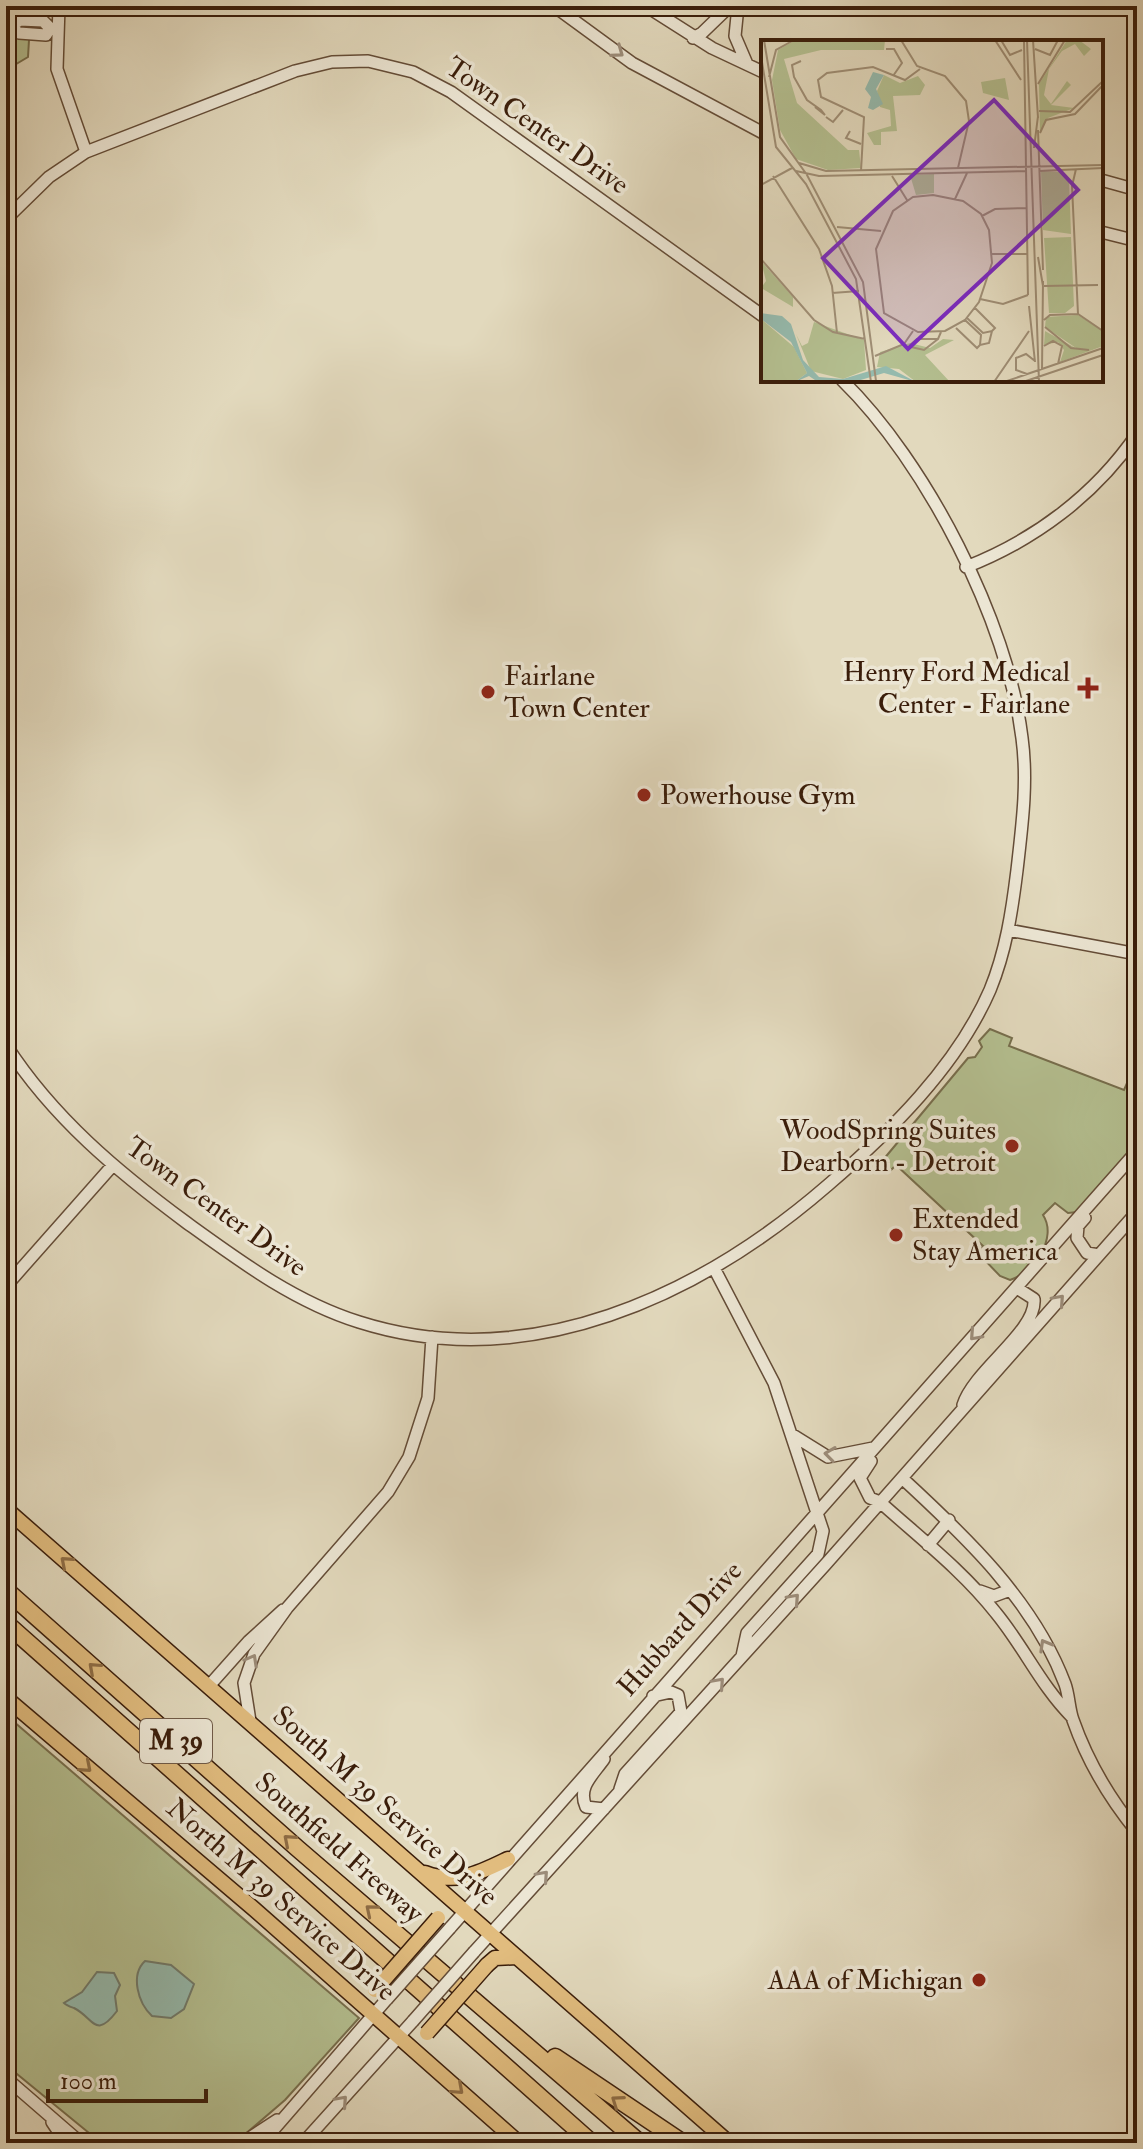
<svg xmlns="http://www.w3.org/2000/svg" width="1143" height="2149" viewBox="0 0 1143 2149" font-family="'IM FELL Double Pica',serif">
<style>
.green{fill:#b4bf90;stroke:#776e4d;stroke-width:2}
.water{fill:#95baad;stroke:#717b6c;stroke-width:2}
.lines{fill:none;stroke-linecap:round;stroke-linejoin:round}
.minor-casing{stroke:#644c37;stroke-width:14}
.major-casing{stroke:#3a1d0a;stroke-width:17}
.highway-casing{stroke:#3a1d0a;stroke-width:19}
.minor{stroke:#ece6d4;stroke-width:11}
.major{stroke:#e1bc7e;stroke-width:14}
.highway{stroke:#e1bc7e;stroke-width:16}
.minor-bridge-casing{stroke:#644c37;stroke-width:14;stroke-linecap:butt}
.major-bridge-casing{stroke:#3a1d0a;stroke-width:17;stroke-linecap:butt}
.minor-bridge{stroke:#ece6d4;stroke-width:11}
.major-bridge{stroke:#e1bc7e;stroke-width:14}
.oneway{stroke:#9c8c79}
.oneway2{stroke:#8e6c44}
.poi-dot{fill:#8f2418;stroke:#ece6d4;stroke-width:3}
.labels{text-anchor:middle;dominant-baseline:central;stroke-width:7;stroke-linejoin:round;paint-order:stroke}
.shield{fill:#ece6d4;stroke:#6f5947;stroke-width:2}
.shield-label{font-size:26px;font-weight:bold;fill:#3a1d0a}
.street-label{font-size:28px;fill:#3a1d0a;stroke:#ece6d4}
.poi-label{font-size:28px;fill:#3a1d0a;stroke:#ece6d4;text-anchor:end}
.inset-road{fill:none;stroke:#9f8e75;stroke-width:2}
.view{fill:#7b2cbf;fill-opacity:0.15;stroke:#7b2cbf;stroke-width:4}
.inset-edge{fill:none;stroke:#3a1d0a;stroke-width:4}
</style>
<rect width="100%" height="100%" fill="#e2d9bd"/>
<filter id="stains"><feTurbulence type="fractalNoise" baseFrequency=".0025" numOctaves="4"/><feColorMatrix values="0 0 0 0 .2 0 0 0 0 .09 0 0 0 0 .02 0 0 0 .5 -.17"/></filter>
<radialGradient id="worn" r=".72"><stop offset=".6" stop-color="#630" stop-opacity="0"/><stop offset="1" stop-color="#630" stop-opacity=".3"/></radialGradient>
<path class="green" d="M6 6H31L28 57 6 70Z
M990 1029 1012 1038 1009 1046 1124 1090 1127 1083 1137 1087V1145L1077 1212 1068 1213 1055 1203 1043 1215C1058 1238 1034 1272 1010 1280L1000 1276 978 1253 983 1246 896 1165 889 1172 883 1160 968 1058 975 1057 982 1047 979 1041Z
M6 1715 359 2018 285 2100 236 2142 107 2143 89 2133 6 2065Z"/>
<path class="water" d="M145 1961 171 1965 194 1984 184 2009 171 2018 152 2016C138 2003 130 1975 145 1961Z
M97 1972 114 1973 120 1985 115 1996 117 2011C95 2040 94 2018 74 2008 71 2007 67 2006 64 2003L82 1992Z"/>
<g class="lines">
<g class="minor-casing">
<path id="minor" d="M59 6 57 69 86 152
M554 6 632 63 763 133
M646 6 712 48 763 72
M738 6 735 36 747 64
M6 29 20 20 43 21 50 28 46 35 19 33 10 27
M693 38 702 33 730 6
M6 102V122
M1101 180 1137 190
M6 219 49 177 86 152 295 71 332 62 368 61 413 72 451 92 763 316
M1101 232 1137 241
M966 567C1035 540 1095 495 1137 434
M1008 930 1137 954
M6 1045C53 1118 118 1172 187 1223 241 1262 295 1302 359 1322 529 1376 700 1296 828 1185 890 1132 957 1066 990 990 1006 951 1012 911 1017 870 1022 826 1028 782 1022 738 1008 621 926 462 842 380
M1085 1218 1078 1226 1077 1238 1087 1253 1099 1255
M714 1268 774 1383 823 1531 818 1554 747 1633 742 1656
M6 1286 113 1165
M963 1405C974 1370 1037 1331 1034 1299L1017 1288
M791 1434 828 1457 873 1448
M871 1461 860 1478 870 1498 880 1502C920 1538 963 1571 996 1613 1024 1647 1041 1686 1072 1717
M902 1478C965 1536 1034 1601 1065 1684 1069 1695 1069 1709 1073 1720 1087 1760 1110 1799 1137 1832
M928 1545 949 1520
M980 1591 994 1596 1010 1590
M208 1687 249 1641 283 1610
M250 1721 244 1683 254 1654 287 1608 388 1492 409 1457 428 1398 432 1337
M620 1789 625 1774 681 1712 678 1695 671 1692 653 1696
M604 1809 586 1807C577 1787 593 1775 604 1759
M450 1928 1137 1151
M474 1952 825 1565 1137 1212
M6 2078 81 2143
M52 2122 66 2143
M242 2143 277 2120
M262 2143 387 1999
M303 2143 413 2021"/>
</g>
<g class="major-casing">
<path id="major" d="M6 1509 729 2143
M6 1698 254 1909 519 2143
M425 1873C457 1885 479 1873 508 1859
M487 1965 495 1958 517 1957"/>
</g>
<g class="highway-casing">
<path id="highway" d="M6 1590 297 1848 640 2143
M6 1623 592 2143
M555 2057 683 2143"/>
</g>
<use href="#minor" class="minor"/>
<use href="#major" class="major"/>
<use href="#highway" class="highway"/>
<g class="minor-bridge-casing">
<path id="minor-bridge" d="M387 1999 450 1928
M413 2021 474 1952"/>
</g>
<g class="major-bridge-casing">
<path id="major-bridge" d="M375 1990 438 1918
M427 2033 487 1965"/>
</g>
<use href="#minor-bridge" class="minor-bridge"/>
<use href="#major-bridge" class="major-bridge"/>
</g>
<defs><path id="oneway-chevron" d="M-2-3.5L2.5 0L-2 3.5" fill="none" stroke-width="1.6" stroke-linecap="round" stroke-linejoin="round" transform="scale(2)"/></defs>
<g class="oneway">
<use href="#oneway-chevron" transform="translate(618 52) rotate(36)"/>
<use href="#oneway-chevron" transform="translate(1059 1300) rotate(-48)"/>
<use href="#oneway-chevron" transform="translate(975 1335) rotate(132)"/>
<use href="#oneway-chevron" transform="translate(830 1454) rotate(-172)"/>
<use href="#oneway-chevron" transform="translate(794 1599) rotate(-48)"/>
<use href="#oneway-chevron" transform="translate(1045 1645) rotate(-120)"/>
<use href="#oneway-chevron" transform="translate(252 1660) rotate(-61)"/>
<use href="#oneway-chevron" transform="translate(719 1683) rotate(-48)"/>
<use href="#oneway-chevron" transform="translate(543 1876) rotate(-48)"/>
<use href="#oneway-chevron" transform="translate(342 2101) rotate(-48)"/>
</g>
<g class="oneway2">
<use href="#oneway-chevron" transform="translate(66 1562) rotate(-139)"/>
<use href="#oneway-chevron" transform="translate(94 1668) rotate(-138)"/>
<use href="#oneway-chevron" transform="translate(86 1767) rotate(41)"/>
<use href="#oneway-chevron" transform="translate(289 1840) rotate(-139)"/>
<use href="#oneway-chevron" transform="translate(371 1910) rotate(-140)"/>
<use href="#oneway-chevron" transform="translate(458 2089) rotate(42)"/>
<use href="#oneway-chevron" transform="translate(617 2101) rotate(-145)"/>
</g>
<g class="poi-dot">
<path d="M1084 676h8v8h8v8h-8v8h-8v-8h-8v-8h8z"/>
<circle cx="488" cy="692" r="8"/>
<circle cx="644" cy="795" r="8"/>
<circle cx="1012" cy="1146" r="8"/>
<circle cx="896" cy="1235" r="8"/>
<circle cx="979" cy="1980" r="8"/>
</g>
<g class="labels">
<rect class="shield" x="140" y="1719" width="72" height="44" rx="6"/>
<g class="shield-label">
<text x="176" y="1741">M 39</text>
</g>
<g class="street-label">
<text transform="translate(537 126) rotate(35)">Town Center Drive</text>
<text transform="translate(216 1207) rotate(36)">Town Center Drive</text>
<text transform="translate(680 1629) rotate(-48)">Hubbard Drive</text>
<text transform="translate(385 1806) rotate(41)">South M 39 Service Drive</text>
<text transform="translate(339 1848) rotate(41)">Southfield Freeway</text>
<text transform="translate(281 1900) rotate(41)">North M 39 Service Drive</text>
</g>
<g class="poi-label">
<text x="1070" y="672">Henry Ford Medical<tspan x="1070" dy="32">Center - Fairlane</tspan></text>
<text x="504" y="676" text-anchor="start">Fairlane<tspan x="504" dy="32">Town Center</tspan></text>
<text x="660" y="795" text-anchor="start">Powerhouse Gym</text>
<text x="996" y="1130">WoodSpring Suites<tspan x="996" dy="32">Dearborn - Detroit</tspan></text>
<text x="912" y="1219" text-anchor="start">Extended<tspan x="912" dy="32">Stay America</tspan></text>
<text x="963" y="1980">AAA of Michigan</text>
</g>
</g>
<g transform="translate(761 40)">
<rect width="342" height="342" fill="#e2d9bd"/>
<path d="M124 0 123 10H60L23 19 36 63 87 110H98L100 128 67 130 35 119 19 90 11 40 17 10 31 2ZM306 0H318L330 9 323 16 314 4 301 11 288 29 283 55 290 64 306 41 310 45 290 65 313 68 287 78 279 92 278 44ZM123 35 139 43 157 36 164 45 159 55 132 56 136 91 120 92V105H113L106 93 130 86 129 70 119 67 116 51ZM244 38 248 60 222 53 220 42ZM280 131 299 132 308 141 310 194 282 190ZM173 134V153L155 155 149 135ZM310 197 313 266 304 273H288L283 198ZM0 221 32 257V267L0 248 5 241ZM317 275 342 291V306L299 322 303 310 297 302 283 305 284 291 318 310 284 287 285 277ZM0 279 33 307 46 333 34 342H0ZM53 282 103 300 105 330 82 339 50 331 35 294 41 306 47 303ZM182 299 193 300 164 315 189 342H155L138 329 116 327 119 312 149 303 169 308Z" fill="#b4bf90"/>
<path d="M112 32 123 35 115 49 122 64 112 70 107 68 110 57 104 49ZM0 273 21 276 30 284 42 320 58 337 82 339 125 326 155 342 123 333 93 342H57L48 336 34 342 46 333 30 302 0 279Z" fill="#95baad"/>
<path class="inset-road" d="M3 0 19 97 46 135 102 242 115 341M140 0 156 26 184 36 205 61 208 81 197 128M234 0 260 40M240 0 249 15 261 10M263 0 267 255M266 0 278 342M272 0 277 78M125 9H133L141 23 132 36M274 9 289 15 297 0M0 16 15 107 45 144 95 239 110 342M40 21 31 25 33 37 46 60 60 70 64 75 54 67M8 37 15 10 33 0M277 44 304 0M278 71 309 72 342 41M65 77 72 82 82 70M277 90 282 230M89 91 85 98 100 104M279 93 285 80 314 74 342 45M273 108 277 76M38 123 65 131 342 125M315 129 311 146 317 274M35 131 58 136 266 131M100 131 103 77 60 57 57 40 66 33 112 27 144 40 159 29M278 131 342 128M12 136 58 209 71 246 76 293M131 136 146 160M0 145 31 128M172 155 202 161 220 174 228 190 231 223 218 262 204 280 184 291 157 292 123 273 115 209 132 171 152 157ZM194 159 206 133M221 176 234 169 265 168M76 187 120 191M231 214H266M277 217 282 246M0 219 53 280 72 292 104 299M283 246 337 245M71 253 98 251M219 259 242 264 267 255M268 266 274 322M214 268 234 288 231 291M204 280 220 295 219 305 228 303 231 291 222 293 206 278M283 280 289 275 317 274 342 291M284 287 310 308 328 310M195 288 216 308 219 305M148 306 156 299H177L180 292M283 306 292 301 301 306 297 324M150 307 163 310 177 299M114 316 143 304 152 291M281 330 282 241M266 334 255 330V318L265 314 274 321M233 342 268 291M243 342 342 308M262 342 342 315"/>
<path class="view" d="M233 60 317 150 147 309 62 218Z"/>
<rect width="342" height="342" class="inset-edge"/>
</g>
<rect width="1143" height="2149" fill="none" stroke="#e2d9bd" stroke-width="32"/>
<rect x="8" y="8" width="1127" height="2133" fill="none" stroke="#3a1d0a" stroke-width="4"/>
<rect x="16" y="16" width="1111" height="2117" fill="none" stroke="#3a1d0a" stroke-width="2"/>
<path d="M48 2089v12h158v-12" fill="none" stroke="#3a1d0a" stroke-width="4"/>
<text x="60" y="2089" font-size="24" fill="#3a1d0a" stroke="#ece6d4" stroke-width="6" paint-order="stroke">100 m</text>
<rect width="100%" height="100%" filter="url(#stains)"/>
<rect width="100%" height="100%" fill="url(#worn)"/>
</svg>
